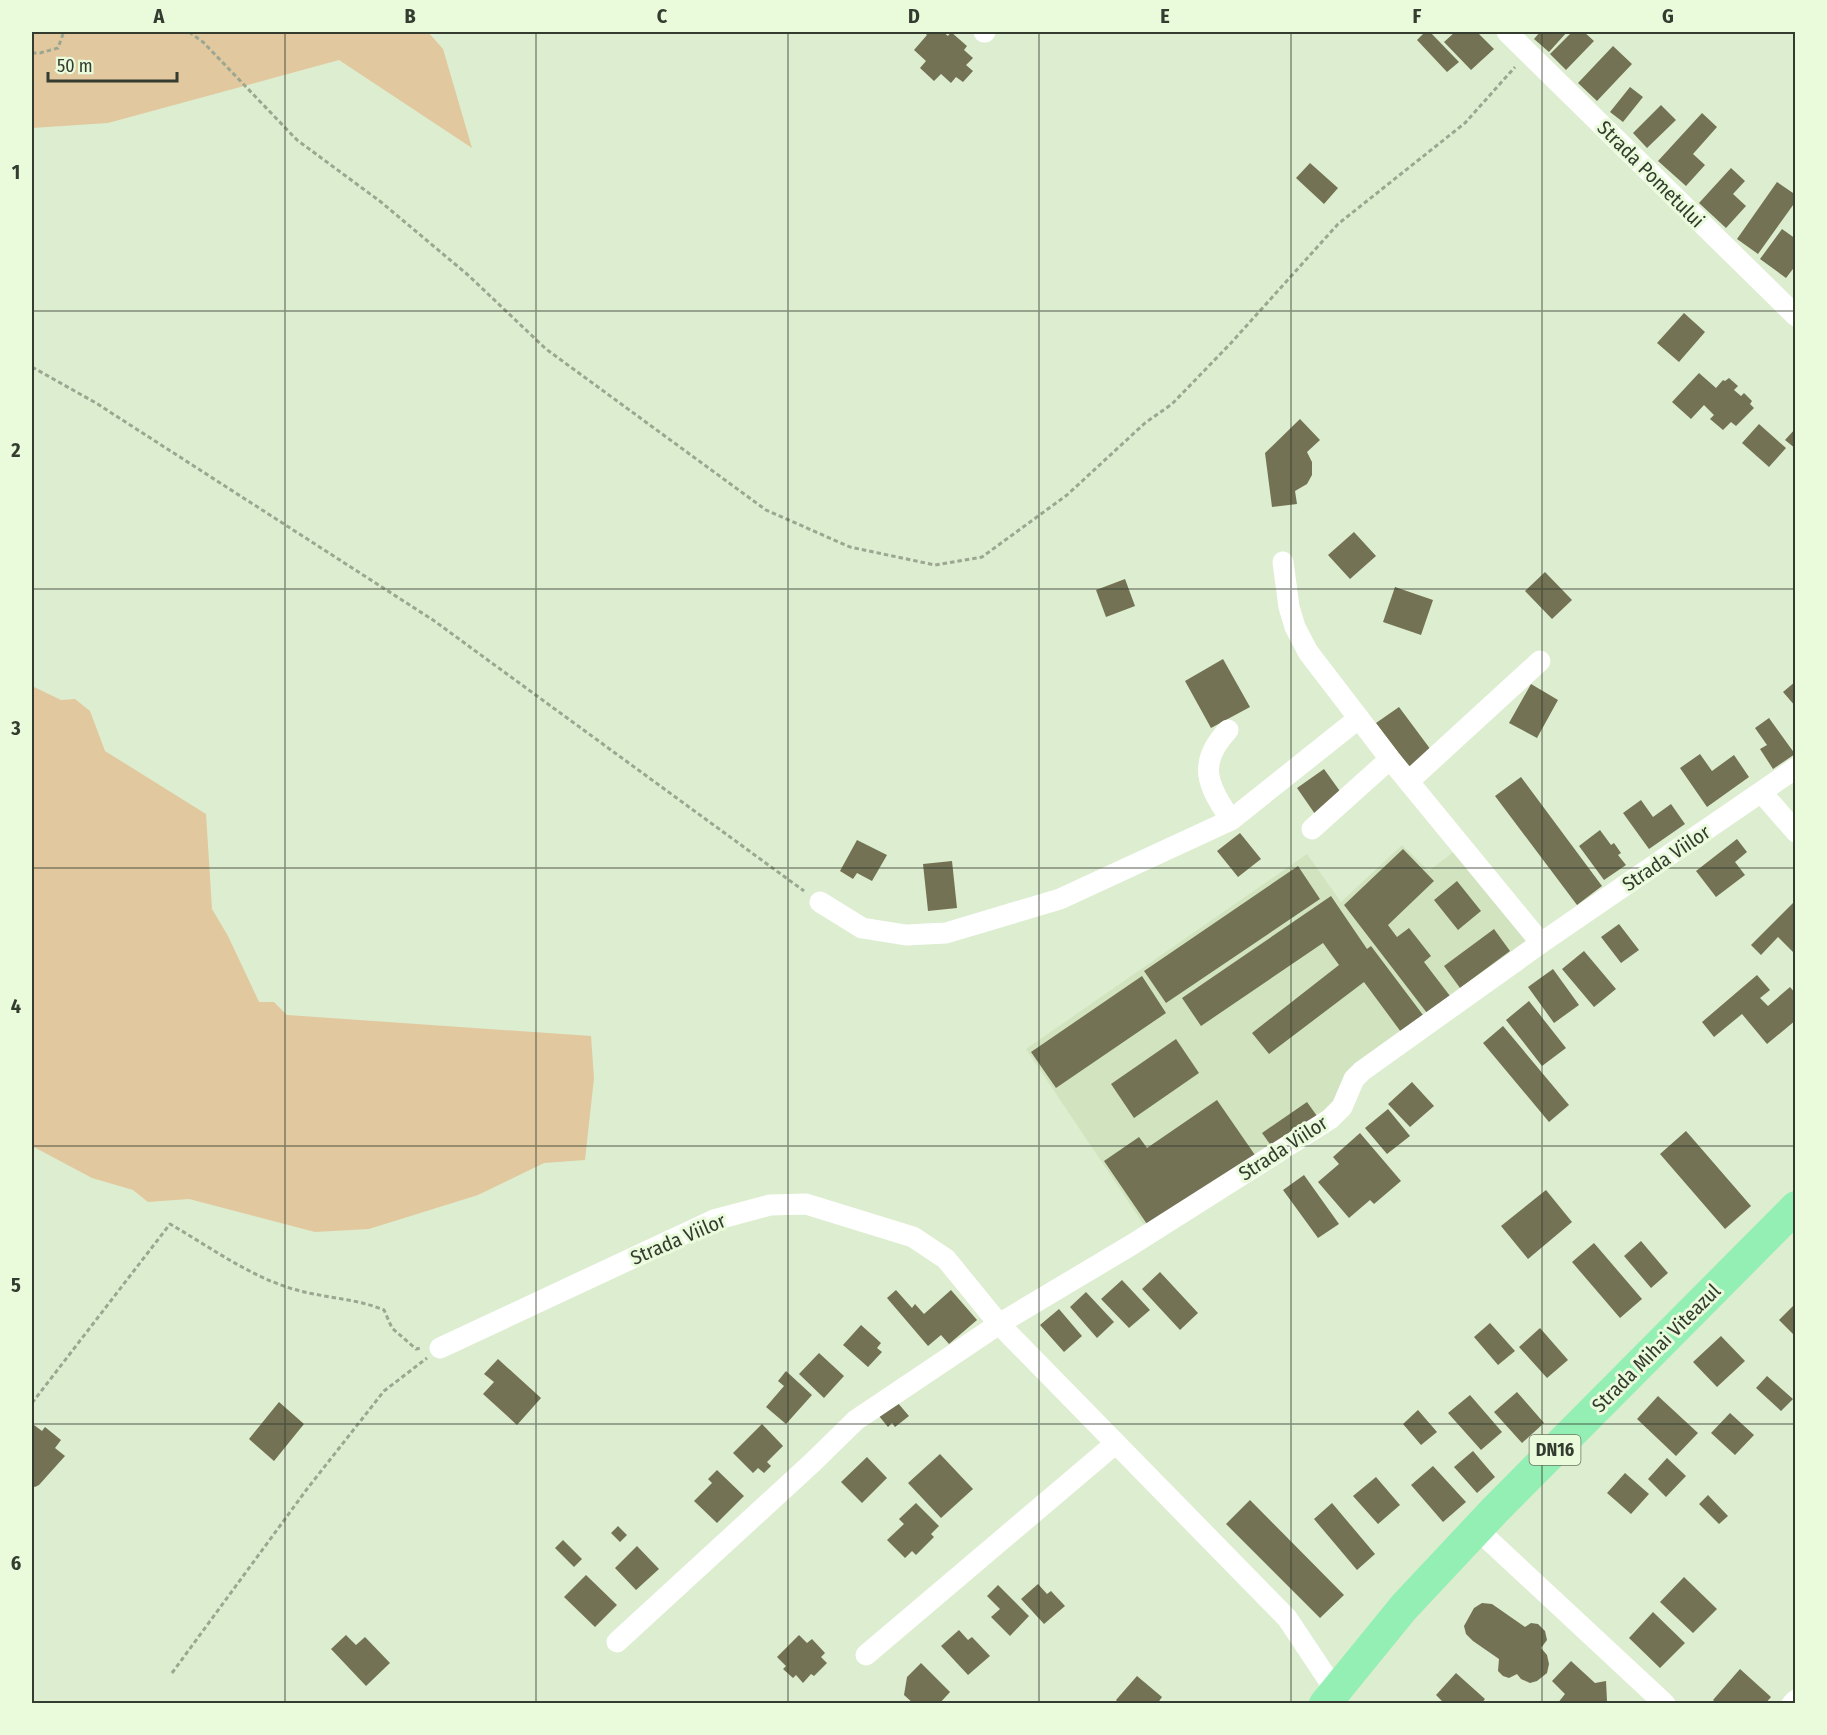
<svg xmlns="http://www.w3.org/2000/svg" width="1827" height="1735" viewBox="0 0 1827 1735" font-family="'Fira Sans Condensed',sans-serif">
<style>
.built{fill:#d1e4bf}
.green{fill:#e1c89f}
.building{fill:#737254}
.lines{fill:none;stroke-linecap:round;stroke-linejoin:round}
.path{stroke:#9ba790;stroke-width:3;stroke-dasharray:4.5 3;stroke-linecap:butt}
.minor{stroke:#fff;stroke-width:21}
.highway{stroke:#93efb4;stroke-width:32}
.grid{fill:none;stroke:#343b2f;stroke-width:1.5;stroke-opacity:0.55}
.labels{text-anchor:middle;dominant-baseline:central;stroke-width:6;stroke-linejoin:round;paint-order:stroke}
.shield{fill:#eafbdc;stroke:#6b7563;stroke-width:1.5}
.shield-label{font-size:18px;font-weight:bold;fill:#343b2f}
.street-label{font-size:20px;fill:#343b2f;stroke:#eafbdc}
.neatline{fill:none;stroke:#343b2f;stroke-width:2}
.grid-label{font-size:20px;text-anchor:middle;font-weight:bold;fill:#343b2f}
</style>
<rect width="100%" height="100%" fill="#ddedcf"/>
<path class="built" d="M1402 845 1429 871 1457 849 1529 942 1327 1113 1148 1231 1026 1049 1307 854 1341 902Z"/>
<path class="green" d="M32 32H428L443 49 472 148 339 60 108 123 32 128Z
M32 686 61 700 75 699 90 711 105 751 206 814 212 909 228 936 259 1002H274L287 1015 591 1036 594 1078 585 1160 544 1163 478 1195 369 1229 315 1232 189 1199 148 1202 133 1190 92 1178 32 1146Z"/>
<path class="building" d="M924 32H943L948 36 951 32 967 46 964 50 973 58 966 65 973 71 963 82 956 77 951 83 941 74 934 81 920 68 926 61 914 50 927 35Z
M1425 32H1430L1459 62 1447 72 1417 40Z
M1455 32H1477L1494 49 1471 70 1444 42Z
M1540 32H1567L1549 52 1534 39Z
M1572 32H1584L1594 41 1566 70 1550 54Z
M1613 46 1632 64 1597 101 1578 83Z
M1630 87 1643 97 1623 122 1610 112Z
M1661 105 1676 120 1647 148 1633 133Z
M1702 113 1717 127 1693 154 1705 165 1686 186 1658 161Z
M1310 163 1338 188 1324 204 1296 178Z
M1731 168 1745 181 1733 194 1746 206 1726 228 1699 203Z
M1777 182 1796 195V201L1758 254 1737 239Z
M1782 229 1796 239V265L1786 278 1760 259Z
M1684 313 1705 332 1679 362 1657 343Z
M1699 373 1716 388 1723 380 1725 381 1729 378 1738 386 1734 390 1741 396 1744 393 1752 401 1750 404 1754 408 1736 426 1731 422 1723 430 1710 419 1714 415 1704 405 1691 419 1672 402Z
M1300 419 1320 440 1307 452 1312 462V475L1307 484 1295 491 1297 504 1272 507 1265 453Z
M1759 424 1786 448 1769 467 1742 443Z
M1796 428V449L1785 440Z
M1354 532 1376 556 1350 579 1328 555Z
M1545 572 1572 600 1552 619 1525 591Z
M1125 579 1135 606 1106 617 1096 590Z
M1395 587 1433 600 1421 635 1383 622Z
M1223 659 1250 707 1211 728 1185 681Z
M1796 681V707L1783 692Z
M1531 684 1558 700 1537 738 1509 723Z
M1399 707 1431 750 1409 767 1376 723Z
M1769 718 1795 754 1773 769 1760 749 1767 745 1755 728Z
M1700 754 1712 771 1734 755 1749 777 1707 807 1680 768Z
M1324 769 1342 794 1315 814 1297 788Z
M1521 777 1602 886 1577 905 1495 796Z
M1641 800 1653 817 1671 804 1685 824 1649 849 1623 813Z
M1600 830 1611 845 1614 843 1621 853 1618 855 1626 865 1604 880 1579 846Z
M1240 833 1261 859 1238 877 1217 851Z
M1737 839 1747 852 1735 862 1745 875 1716 897 1696 871Z
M857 840 887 855 872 881 857 873 853 879 840 871Z
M1403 849 1434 881 1388 925 1397 937 1409 928 1431 956 1424 962 1450 996 1427 1013 1344 905Z
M952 861 957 908 928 911 923 864Z
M1298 866 1320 899 1166 1003 1144 971Z
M1457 881 1481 911 1458 930 1434 900Z
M1331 896 1367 949 1371 946 1423 1015 1401 1032 1364 982 1269 1054 1252 1033 1339 965 1323 943 1201 1026 1182 998Z
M1794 902 1796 955 1778 937 1761 955 1751 945Z
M1619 924 1639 950 1621 963 1601 937Z
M1494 929 1510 951 1460 988 1444 966Z
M1584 951 1616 989 1594 1007 1562 969Z
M1553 969 1579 1005 1554 1023 1528 987Z
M1757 975 1770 990 1760 998 1768 1006 1790 987 1796 994V1020L1767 1044 1742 1014 1714 1037 1702 1022Z
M1142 976 1166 1013 1056 1088 1031 1052Z
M1529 1001 1566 1048 1542 1066 1506 1020Z
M1503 1026 1569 1105 1549 1122 1483 1043Z
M1176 1039 1199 1073 1134 1118 1111 1084Z
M1412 1082 1434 1106 1410 1127 1388 1104Z
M1217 1100 1255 1155 1149 1227 1104 1161 1139 1137 1147 1148Z
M1307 1102 1317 1116 1272 1147 1262 1133Z
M1388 1109 1410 1136 1387 1154 1365 1128Z
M1686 1131 1751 1206 1725 1229 1660 1154Z
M1360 1133 1401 1181 1374 1204 1370 1200 1349 1218 1318 1182 1339 1164 1333 1157Z
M1304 1175 1339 1224 1318 1238 1283 1190Z
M1546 1190 1572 1222 1528 1259 1501 1226Z
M1641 1241 1668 1273 1651 1288 1624 1256Z
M1594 1243 1642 1299 1620 1318 1572 1262Z
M1160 1272 1198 1313 1180 1330 1142 1289Z
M1122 1280 1150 1310 1129 1328 1101 1299Z
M896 1290 912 1308 915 1304 924 1314 951 1290 977 1320 949 1344 941 1335 928 1346 887 1298Z
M1086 1292 1114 1322 1097 1338 1070 1307Z
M1796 1303V1337L1779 1320Z
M1059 1309 1082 1336 1064 1352 1040 1325Z
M1490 1323 1515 1351 1498 1365 1474 1337Z
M861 1325 881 1343 877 1348 882 1352 868 1367 843 1345Z
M1540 1328 1568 1360 1547 1378 1519 1347Z
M1721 1336 1745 1361 1717 1387 1693 1362Z
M819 1353 844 1376 824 1398 799 1374Z
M498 1359 541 1398 517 1425 483 1394 494 1382 484 1374Z
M786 1371 812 1395 786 1424 766 1407 784 1386 778 1381Z
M1767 1376 1793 1399 1781 1411 1756 1388Z
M1517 1392 1544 1423 1522 1443 1494 1412Z
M1470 1395 1502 1432 1481 1450 1448 1413Z
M1658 1396 1698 1433 1676 1456 1637 1419Z
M279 1402 304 1424 274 1461 249 1439Z
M897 1402 909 1416 895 1427 892 1423 888 1427 879 1416Z
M1418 1410 1437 1432 1421 1445 1403 1424Z
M1730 1413 1754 1435 1735 1455 1711 1433Z
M762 1424 783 1446 767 1462 771 1466 764 1473 758 1468 753 1473 733 1453Z
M34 1425 42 1431 45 1427 61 1440 55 1448 65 1456 39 1485 35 1487 32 1486V1428Z
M1473 1451 1495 1477 1477 1493 1454 1467Z
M940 1454 973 1489 941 1518 908 1483Z
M867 1457 887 1478 862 1503 841 1482Z
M1667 1458 1686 1476 1666 1497 1648 1479Z
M1433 1466 1466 1502 1443 1522 1411 1485Z
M717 1470 744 1496 717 1523 694 1501 712 1483 708 1479Z
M1625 1473 1649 1494 1631 1514 1607 1493Z
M1376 1477 1400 1505 1378 1524 1353 1496Z
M1708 1495 1728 1516 1719 1524 1699 1504Z
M1250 1500 1344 1595 1320 1618 1226 1524Z
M916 1503 939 1526 931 1534 934 1537 916 1555 912 1551 905 1558 887 1540 904 1524 899 1519Z
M1332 1503 1375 1554 1357 1570 1314 1519Z
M618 1526 627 1535 620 1542 611 1533Z
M563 1540 582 1559 574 1567 555 1548Z
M637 1546 659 1569 636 1590 615 1568Z
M586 1575 617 1605 595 1627 564 1597Z
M1684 1577 1717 1609 1693 1633 1660 1602Z
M1038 1584 1047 1594 1051 1591 1065 1606 1044 1624 1021 1599Z
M998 1585 1029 1616 1010 1636 991 1617 1000 1609 987 1596Z
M1482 1603 1492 1604 1525 1627 1531 1623 1538 1624 1545 1631 1547 1640 1541 1648 1547 1655 1549 1664 1547 1673 1537 1681 1530 1683 1521 1679 1517 1674 1509 1678 1503 1676 1498 1671 1499 1659 1473 1641 1466 1634 1464 1626 1474 1608Z
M1653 1612 1685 1643 1660 1668 1629 1638Z
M959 1630 968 1640 972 1637 990 1656 968 1675 941 1646Z
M346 1635 356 1645 365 1637 390 1663 366 1686 331 1649Z
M799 1635 807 1643 812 1639 825 1653 821 1657 827 1663 814 1676 811 1674 803 1683 796 1675 793 1678 783 1669 786 1666 777 1657Z
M1571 1661 1595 1683 1606 1681 1607 1701 1605 1704H1557L1565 1694 1552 1681Z
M921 1663 950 1692 939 1704H914L904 1695 907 1677Z
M1740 1669 1771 1697 1765 1704H1717L1713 1700Z
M1456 1673 1485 1699 1481 1704H1445L1436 1695Z
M1137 1676 1162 1697 1157 1704H1120L1116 1700Z"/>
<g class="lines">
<path class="path" d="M189 32 203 42 297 140 381 202 468 275 546 349 766 510 850 547 935 565 982 557 1067 495 1145 423 1172 404 1231 343 1338 224 1465 123 1515 67
M32 53H40L58 48 63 34
M32 367 96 403 433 620 804 891
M32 1403 170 1224C210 1247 249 1276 293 1289 323 1298 355 1298 384 1310L392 1328 416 1349 421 1348
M172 1673 307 1489 384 1391 427 1358"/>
<path class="minor" d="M984 32H985
M1507 32 1796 316
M1283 562 1289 607 1295 627 1308 652 1390 759 1541 943
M1228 730C1196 764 1208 786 1231 820
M1409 781 1540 661
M1762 793 1796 832
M1312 829 1390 759
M820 902 862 928 906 935 946 933 1060 899 1231 820 1359 718
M440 1348 714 1220 770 1205 806 1204 913 1237 946 1259 999 1324 1287 1618 1335 1690
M1477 1529 1665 1704
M617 1642 812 1463 856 1420 999 1324 1133 1244 1330 1119 1342 1107 1354 1079 1362 1071 1541 943 1796 768
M866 1655 1116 1443
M1792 1704 1796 1700"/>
<path class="highway" d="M1325 1704 1404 1607 1495 1510 1796 1207"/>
</g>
<path class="grid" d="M285 32V1704M536 32V1704M788 32V1704M1039 32V1704M1291 32V1704M1542 32V1704M32 311H1796M32 589H1796M32 868H1796M32 1146H1796M32 1424H1796"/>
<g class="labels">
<rect class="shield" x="1529.5" y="1435" width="51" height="30" rx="4.5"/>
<g class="shield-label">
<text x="1555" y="1450">DN16</text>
</g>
<g class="street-label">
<text transform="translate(1651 174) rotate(45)">Strada Pometului</text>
<text transform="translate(1666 858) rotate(-34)">Strada Viilor</text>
<text transform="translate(1283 1148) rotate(-33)">Strada Viilor</text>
<text transform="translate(678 1239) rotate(-23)">Strada Viilor</text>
<text transform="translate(1656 1348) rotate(-45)">Strada Mihai Viteazul</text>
</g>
</g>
<rect width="1827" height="1735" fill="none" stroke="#eafbdc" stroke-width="66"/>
<path d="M48 72v9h129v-9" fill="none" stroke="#343b2f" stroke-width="3"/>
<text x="57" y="72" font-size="18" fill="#343b2f" stroke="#eafbdc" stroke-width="4.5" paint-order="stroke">50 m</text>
<rect x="33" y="33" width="1761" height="1669" class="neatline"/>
<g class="grid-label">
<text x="159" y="23">A</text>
<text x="410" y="23">B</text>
<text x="662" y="23">C</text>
<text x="914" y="23">D</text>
<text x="1165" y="23">E</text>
<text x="1417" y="23">F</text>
<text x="1668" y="23">G</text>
<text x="16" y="179">1</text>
<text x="16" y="457">2</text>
<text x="16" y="735">3</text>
<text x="16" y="1013">4</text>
<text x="16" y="1292">5</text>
<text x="16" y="1570">6</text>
</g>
</svg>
